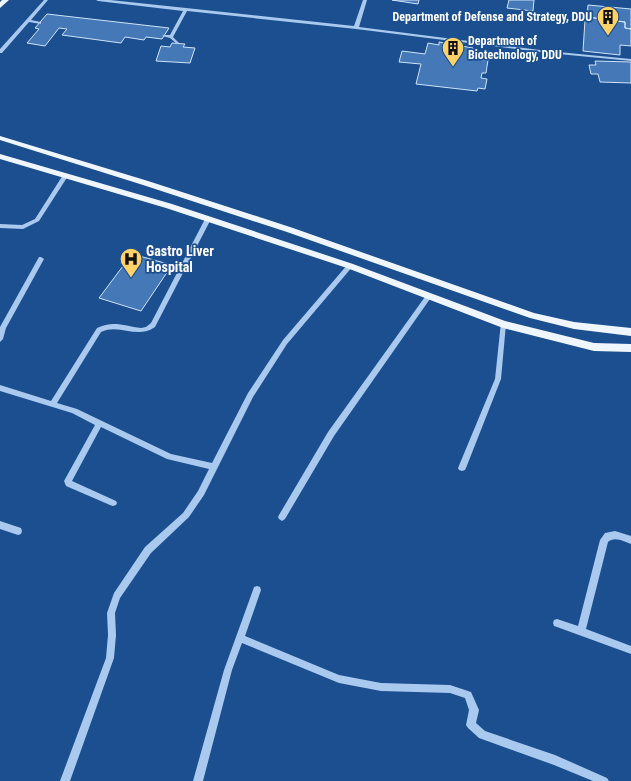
<svg xmlns="http://www.w3.org/2000/svg" width="631" height="781" viewBox="0 0 631 781" font-family="'Roboto Condensed',sans-serif">
<style>
.building{fill:#4478b7;stroke:#cfe3fa}
.lines{fill:none;stroke-linecap:round;stroke-linejoin:round}
.minor{fill:#a9c9ee;fill-rule:evenodd}
.major{fill:#f0f6ff;fill-rule:evenodd}
.labels{text-anchor:middle;dominant-baseline:central;stroke-width:3.5;stroke-linejoin:round;paint-order:stroke}
.far-poi-label{font-size:12px;font-weight:bold;fill:#fff;stroke:#1b4f8f;text-anchor:end}
.poi-label{font-size:14px;font-weight:bold;fill:#fff;stroke:#1b4f8f;text-anchor:start}
</style>
<rect width="100%" height="100%" fill="#1b4f8f"/>
<path class="building" d="M392 0H419L418 4Z
M509 0H534L533 11 507 8Z
M588 5 631 9V29L625 28V22L587 17Z
M47 14 169 28 162 39 146 37 144 40 125 37 121 43 62 35 67 29 59 28 45 46 27 43 39 29 35 28Z
M587 17 625 22V28L631 29V46L620 45V55L583 51 585 20H588Z
M439 42 473 48 472 59 488 60 486 73H482L481 78 487 79 485 89 478 88 477 91 416 84 421 64 399 62 402 51 425 54 428 43 439 45Z
M172 43 185 44 183 47 195 48 190 63 156 61 161 46 170 47Z
M595 61 631 62V83L600 82 598 74H591L589 65H596Z
M132 254 172 265 141 311 99 298Z"/>
<g class="lines">
<path class="minor" d="M44 0H48L31 20 41 22V24L29 22 2 53H0V49Z
M96 0H110L186 8 354 26 363 0H367L359 27 548 51 631 59V61L548 53 356 29 187 11 173 37 179 43 177 44 170 38 162 36 164 35H170L183 11 98 1Z
M65 174 68 176 39 221 23 229 0 228V224L22 225 35 219 63 175Z
M208 217 211 219 155 327C137 340 120 323 101 332L57 403 77 409 171 454 212 463 248 393 283 340 348 264H350L353 266 287 344 253 397 204 495 189 517 151 553 120 598 115 613 116 635 114 658 70 781H60L106 658 108 635 107 613 114 593 145 547 183 513 198 491 209 469 167 459 101 427 72 481 116 501 117 503 116 505 113 506 110 505 66 486 64 481 95 425 72 413 0 391V385L51 401 97 328C113 320 125 326 141 328L146 327 151 323 205 219Z
M39 257H41L44 259 6 328 3 339 0 342V327Z
M427 294H431L432 296 334 436 285 519 282 521 279 519 278 517 279 515 328 432Z
M501 322H505L506 324 501 379 466 468 465 470 462 471 459 470 458 468 495 379Z
M0 521 21 528 22 531 21 534 18 535 0 529Z
M615 531 631 536V544C624 541 614 536 608 542L586 629 631 646V654L557 627 554 626 553 623 554 620 557 619 578 626 600 540 605 533Z
M257 586 260 587 261 590 245 636 339 675 381 683 450 685 471 692 479 710 476 723 485 731 555 755 607 778 609 781H593L554 765 479 738 468 728 466 725 469 710 465 698 450 693 381 691 339 683 242 643 232 670 203 781H193L224 670 253 590 254 587Z"/>
<path class="major" d="M2 0H9L0 8V2Z
M0 136 148 181 293 228 534 313 574 322 631 328V336L574 329 530 318 287 232 143 185 0 140Z
M0 154 172 204 353 264 505 321 594 343 631 344V352L594 351 503 328 347 268 166 208 0 159Z"/>
</g>
<defs>
<g id="building-pin" transform="scale(1.15)"><path d="M0 17L-7.5 6A9.5 9.5 0 1 1 7.5 6Z" fill="#ffd166" stroke="#1b4f8f"/><path d="M-4-6H4V6H1V3H-1V6H-4ZM-2.5-4.3h1.7v1.8h-1.7ZM.8-4.3h1.7v1.8H.8ZM-2.5-1h1.7V.8h-1.7ZM.8-1h1.7V.8H.8Z" fill="#111"/></g>
<g id="hospital-pin" transform="scale(1.15)"><path d="M0 17L-7.5 6A9.5 9.5 0 1 1 7.5 6Z" fill="#ffd166" stroke="#1b4f8f"/><path d="M-5-5h3v3.5h4V-5h3V5h-3V1.5h-4V5h-3Z" fill="#111"/></g>
</defs>
<g fill-rule="evenodd">
<use href="#building-pin" x="608" y="17"/>
<use href="#building-pin" x="453" y="48"/>
<use href="#hospital-pin" x="131" y="259"/>
</g>
<g class="labels">
<g class="far-poi-label">
<text x="592" y="17">Department of Defense and Strategy, DDU</text>
<text x="468" y="41" text-anchor="start">Department of<tspan x="468" dy="14">Biotechnology, DDU</tspan></text>
</g>
<g class="poi-label">
<text x="146" y="251">Gastro Liver<tspan x="146" dy="16">Hospital</tspan></text>
</g>
</g>
</svg>
